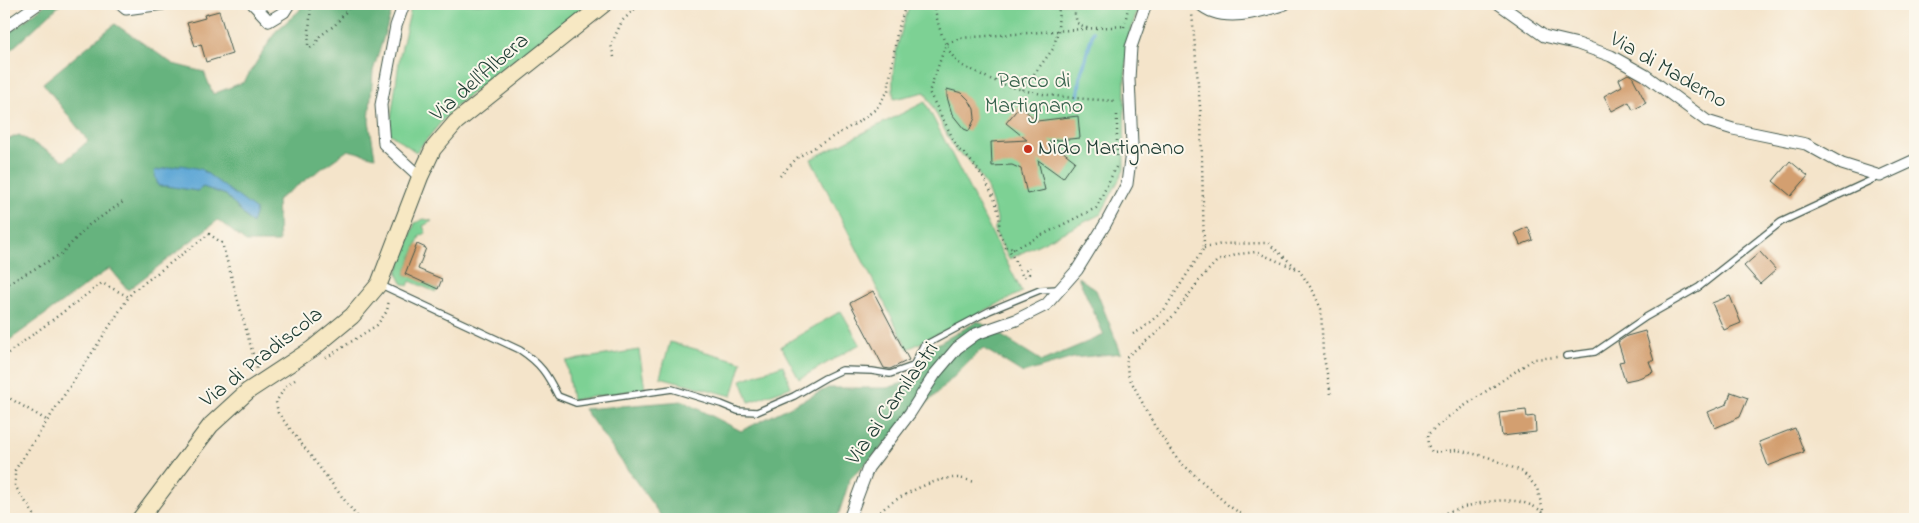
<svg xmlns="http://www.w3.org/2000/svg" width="1919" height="523" viewBox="0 0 1919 523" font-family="'Indie Flower',sans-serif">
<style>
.green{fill:#7dd194;stroke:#4e8764}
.forest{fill:#66b37e;stroke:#427859;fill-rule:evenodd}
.water{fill:#5ea7d6;stroke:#3e7285}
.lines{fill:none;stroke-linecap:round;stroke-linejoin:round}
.stream{stroke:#5ea7d6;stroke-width:4}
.building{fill:#d39f70}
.lane-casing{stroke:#3f564a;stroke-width:8}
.street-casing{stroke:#3f564a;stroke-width:13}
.secondary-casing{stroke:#3f564a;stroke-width:18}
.path{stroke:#3f564a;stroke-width:2.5;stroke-dasharray:1 4;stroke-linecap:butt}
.lane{stroke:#fff;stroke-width:5.5}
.street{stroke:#fff;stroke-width:11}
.secondary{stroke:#f7e8c3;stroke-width:16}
.poi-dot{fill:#c8321e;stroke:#fbf7ec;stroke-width:2}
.labels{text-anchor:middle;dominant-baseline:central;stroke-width:4;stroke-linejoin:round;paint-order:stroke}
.street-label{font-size:22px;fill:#1f3d34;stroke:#fbf7ec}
.park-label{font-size:22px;fill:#36624c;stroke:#fbf7ec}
.poi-label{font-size:22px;fill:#1f3d34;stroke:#fbf7ec;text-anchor:start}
</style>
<rect width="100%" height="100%" fill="#fbf7ec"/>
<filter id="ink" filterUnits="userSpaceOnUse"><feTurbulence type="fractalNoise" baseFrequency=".02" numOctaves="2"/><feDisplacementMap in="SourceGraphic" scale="10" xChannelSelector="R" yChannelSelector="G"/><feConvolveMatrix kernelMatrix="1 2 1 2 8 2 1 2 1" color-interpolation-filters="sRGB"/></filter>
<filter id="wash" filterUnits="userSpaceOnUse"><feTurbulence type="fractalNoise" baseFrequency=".0096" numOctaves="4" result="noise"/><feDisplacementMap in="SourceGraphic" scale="20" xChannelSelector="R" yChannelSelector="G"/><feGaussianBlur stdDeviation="1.12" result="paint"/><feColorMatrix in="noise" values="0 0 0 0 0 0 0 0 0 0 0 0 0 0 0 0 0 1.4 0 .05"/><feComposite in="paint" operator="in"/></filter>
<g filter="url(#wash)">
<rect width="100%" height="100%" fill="#f4e4ca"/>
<path class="green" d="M412 4H587L454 107 416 152 389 133 400 55Z
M910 4H1139L1130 34 1125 78 1124 170 1101 214 1009 259 994 230 997 223V218L987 188 976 170 966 157 956 152 925 92 894 99C889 66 900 35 910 4Z
M925 102 1022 292 908 349 811 159Z
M424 219 432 221 423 226 426 233 420 236 405 274 438 289 436 292 410 281 408 286 402 283 397 273 415 223Z
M841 311 860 344 799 379 781 346Z
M670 342 742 362 732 396 660 377Z
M639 350 645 389 572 400 566 361Z
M783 365 791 387 749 402 741 380Z"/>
<path class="forest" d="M46 4 60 5 4 56V37Z
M303 4H394L373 71 369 121 375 157 348 150 277 200 279 242H246L218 220 128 290 110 268 4 344V141L19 135 65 161 88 141 43 83 115 24 173 64 204 72 213 94 244 82 276 31 299 11ZM201 169 225 188 252 224 226 195 203 187 197 191 167 186H158Z
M1078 277 1096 290 1121 353 1073 358 1023 373 983 348 850 479 837 519H825L796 514 785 519H663L584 409 683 401 741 431 828 388H887L916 379 932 347 978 321 1042 361 1104 335Z"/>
<path class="water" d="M181 165 201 169 256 210 252 224 226 195 203 187 197 191 167 186H158L154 171Z"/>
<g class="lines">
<path class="stream" d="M1078 95 1080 78 1093 32"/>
</g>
<g id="blocks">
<path class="building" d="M219 11 232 54 206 62 201 44 195 46 187 23 205 18 204 15Z
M1628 74 1632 76 1646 103 1633 110 1629 102 1612 111 1604 96 1622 86 1619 79Z
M947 89 962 93 969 100 974 109 975 118 969 131 964 129 952 114 947 97Z
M1020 106 1037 121 1078 116 1080 138 1049 141 1075 161 1063 178 1038 160 1045 190 1027 194 1021 169 1012 165 992 166 991 142 1027 140 1006 123Z
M1790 161 1808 176 1791 196 1773 181Z
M1528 227 1533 240 1520 245 1515 233Z
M417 244 426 248 418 269 442 279 438 289 405 274Z
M1760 252 1776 270 1760 284 1744 266Z
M873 291 909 360 890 369 884 368 850 303Z
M1730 296 1741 323 1724 330 1712 303Z
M1645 331 1654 361H1649L1653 372 1639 378 1625 381 1619 362 1624 361 1618 342 1627 336Z
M1731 392 1748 398 1740 417 1715 428 1708 412 1727 404Z
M1526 410 1527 417 1535 416 1536 432 1502 436 1499 413Z
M1795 428 1804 452 1768 466 1759 442Z"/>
</g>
</g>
<g filter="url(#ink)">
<use href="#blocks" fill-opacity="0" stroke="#3f564a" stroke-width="1"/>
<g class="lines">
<g class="lane-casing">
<path id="lane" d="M381 285 520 350C541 364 547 374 558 396L576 403 672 389 721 404 738 411 757 412 794 396 825 378 842 370 872 371 890 374 913 366 923 346 989 311 1040 290 1058 289
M1566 356 1595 352 1646 317 1699 287 1781 222 1880 176"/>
</g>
<g class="street-casing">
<path id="street" d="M120 4 126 9 163 4
M253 4 269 21 284 12 289 4
M404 4 396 26 381 105 384 144 420 177
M1200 4C1221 24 1261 12 1285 4
M1499 4 1544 36 1578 44 1611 56 1645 75 1707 121 1733 129 1806 144 1842 164 1880 176 1915 160
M4 28 38 4
M849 519 868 468 910 413 935 374 957 348 976 334 1016 320 1046 305 1077 270 1106 223 1127 184 1132 144 1129 79 1131 47 1146 4"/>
</g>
<g class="secondary-casing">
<path id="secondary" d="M140 519 211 425 248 391 312 349 352 316 379 284 420 177 433 149 456 122 604 4"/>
</g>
<path class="path" d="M311 4 308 45 310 48 315 45 320 36 335 25 352 4
M935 4C935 20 946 52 959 63 963 67 970 69 976 72 1019 96 1069 98 1117 101
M1078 4 1075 14 1077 23 1089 29
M1124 27 1129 4
M614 57 611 45 622 21 640 4
M1022 90 1053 49 1058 31 1059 4
M1117 156V114
M1116 167 1096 208 1014 249 1006 247 998 230C1006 208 977 162 959 150L929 92 946 44 960 38 1124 26
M780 176 798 157 860 121 876 109 888 91 897 33 906 4
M1204 248 1222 244 1268 243 1299 270 1313 291 1321 309 1323 353 1331 394
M1014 249 1010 251 1023 277 1029 274 1026 269 1030 267
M4 286 61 254 89 225 123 202
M1133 334 1142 329 1164 310 1204 248 1201 118 1192 13
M4 356 102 283 129 297
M326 358 377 325 387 311 389 300
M295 380 286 386 276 402 278 413 359 519
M4 391 11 399 48 421
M1543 510 1537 488 1523 472 1488 457 1457 450 1432 452 1428 445 1427 435 1448 417 1534 359 1557 357
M37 519 15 486V470L132 292 209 234 222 243 257 369
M874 519C884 502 933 478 953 478 960 477 969 481 976 482
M1249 519 1229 506 1177 459 1154 425 1128 375 1126 357 1154 335 1174 315 1201 278 1217 261 1239 254 1256 252 1299 270
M1427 519C1464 507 1519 484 1550 519"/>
<use href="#lane" class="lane"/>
<use href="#street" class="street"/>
<use href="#secondary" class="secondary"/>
</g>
</g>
<circle class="poi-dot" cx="1028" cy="149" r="5"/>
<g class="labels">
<g class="street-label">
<text transform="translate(1668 71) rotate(30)">Via di Maderno</text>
<text transform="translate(480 78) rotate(-41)">Via dell'Albera</text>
<text transform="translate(262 358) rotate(-38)">Via di Pradiscola</text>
<text transform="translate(893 404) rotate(-55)">Via ai Camilastri</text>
</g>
<g class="park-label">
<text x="1034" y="82">Parco di<tspan x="1034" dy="25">Martignano</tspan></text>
</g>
<g class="poi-label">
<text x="1038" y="149">Nido Martignano</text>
</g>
</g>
<rect width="1919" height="523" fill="none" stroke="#fbf7ec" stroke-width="20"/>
</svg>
